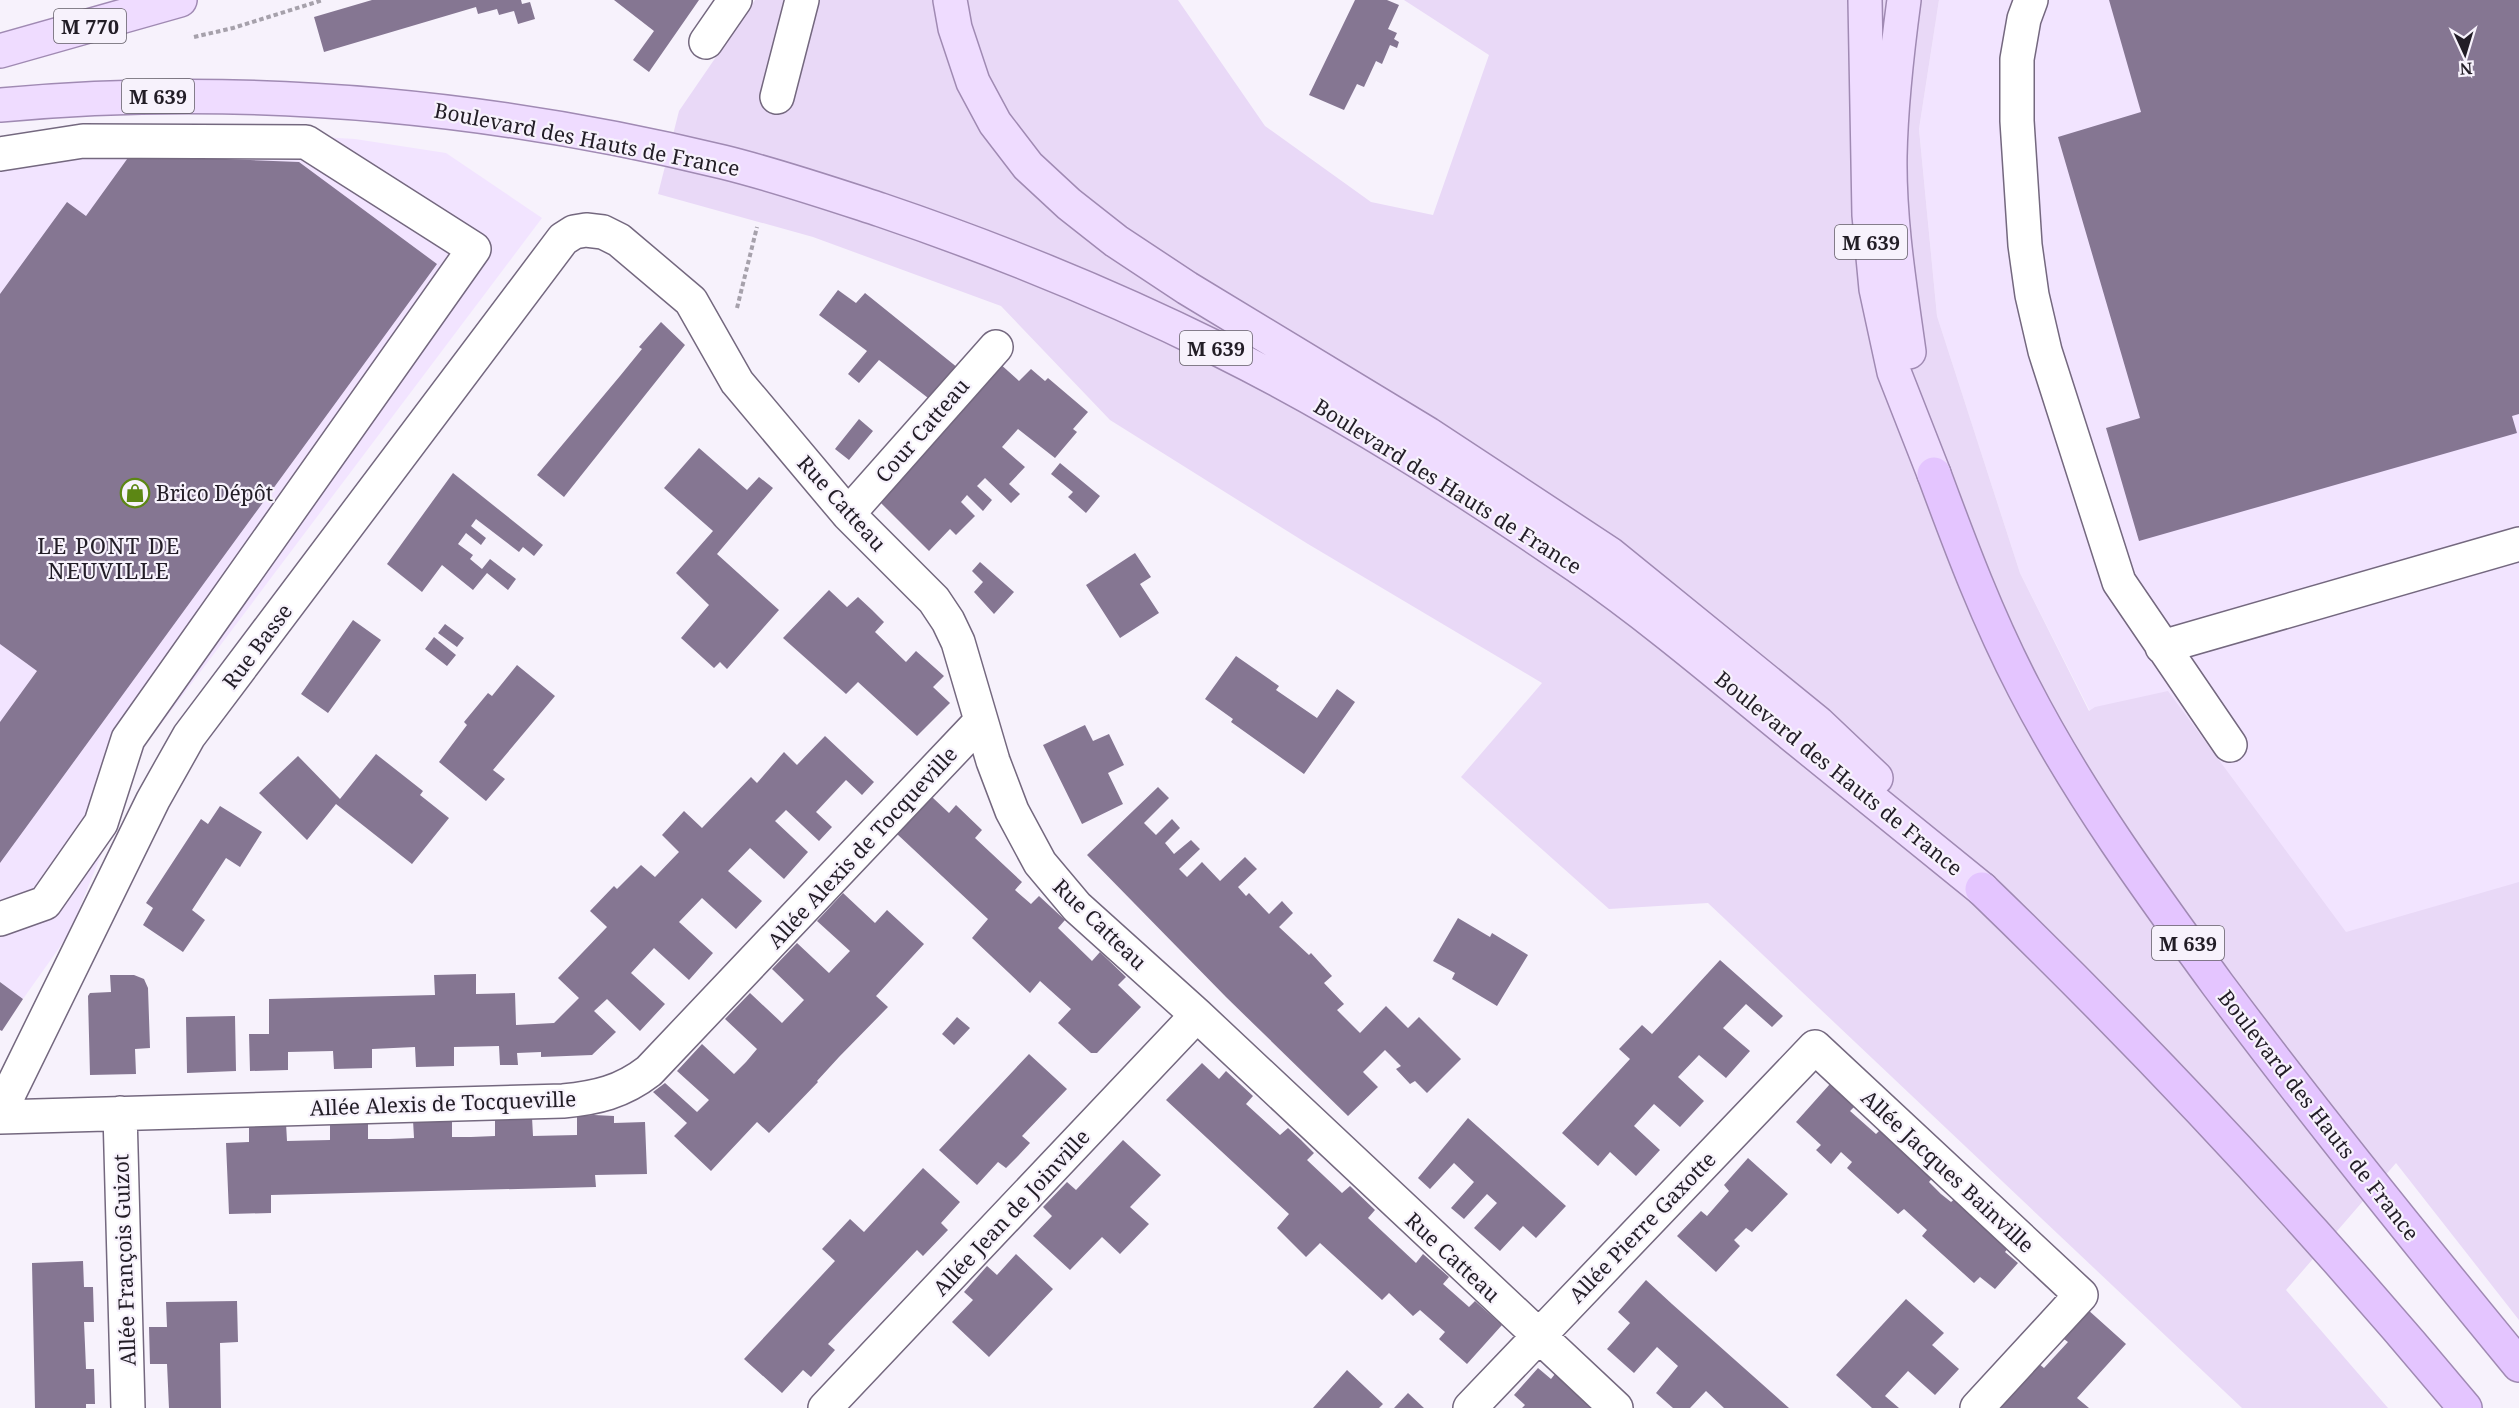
<svg xmlns="http://www.w3.org/2000/svg" width="2519" height="1408" viewBox="0 0 2519 1408" font-family="'Noto Serif',serif">
<style>
.built{fill:#f2e4ff}
.green{fill:#e9d9f7}
.building{fill:#857692}
.lines{fill:none;stroke-linecap:round;stroke-linejoin:round}
.minor-casing{stroke:#74687f;stroke-width:36}
.major-casing{stroke:#a08ab3;stroke-width:36}
.highway-casing{stroke:#a08ab3;stroke-width:36}
.path{stroke:#a6a1ab;stroke-width:4;stroke-dasharray:4.5 3;stroke-linecap:butt}
.minor{stroke:#fff;stroke-width:33}
.major{stroke:#efdcff;stroke-width:33}
.highway{stroke:#e4c5ff;stroke-width:33}
.labels{text-anchor:middle;dominant-baseline:central;stroke-width:4.5;stroke-linejoin:round;paint-order:stroke}
.shield{fill:#f7f2fc;stroke:#625d66;stroke-width:1.5}
.shield-label{font-size:20px;font-weight:bold;fill:#221d26}
.street-label{font-size:21px;fill:#221d26;stroke:#f7f2fc}
.poi-label{font-size:21px;fill:#221d26;stroke:#f7f2fc;text-anchor:start}
.neighbourhood-label{font-size:22px;letter-spacing:1.5px;fill:#221d26;stroke:#f7f2fc}
</style>
<rect width="100%" height="100%" fill="#f7f2fc"/>
<path class="built" d="M1939 0H2519V1320L2131 792 2020 573 1937 316 1919 129Z
M108 125 355 139 446 153 542 218 146 744 69 934 23 999 0 982V158Z"/>
<path class="green" d="M755 0H1178L1265 126 1371 202 1433 215 1489 55 1404 0H1939L1919 129 1937 316 2020 573 2089 711 2095 707 2168 691 2346 932 2519 882V1320L2396 1163 2286 1290 2388 1408H2242L1708 903 1609 909 1461 777 1542 683 1308 544 1110 420 1001 306 813 237 658 194 679 111Z"/>
<path class="building" d="M372 0H521L522 4 530 2 535 19 518 24 514 11 499 15 497 9 478 14 476 7 324 52 314 17Z
M614 0H699L649 72 633 60 654 31Z
M1355 0H1387L1399 5 1388 29 1397 33 1394 39 1399 42 1397 48 1390 45 1382 64 1376 61 1364 87 1357 84 1344 110 1309 95Z
M2109 0H2519V414L2512 416 2517 433 2139 541 2106 428 2140 418 2058 137 2141 112Z
M130 155 299 162 437 264 0 863V722L37 671 0 644V294L67 202 86 216Z
M838 290 856 303 865 293 958 368 932 401 879 360 859 383 848 374 867 351 819 315Z
M661 322 685 345 564 497 537 475 620 376 642 349 639 347Z
M998 362 1019 381 1031 369 1045 381 1048 378 1088 412 1073 429 1077 432 1055 458 1018 429 1002 447 1025 467 1009 484 1020 494 1011 503 985 478 977 486 992 500 983 511 967 495 961 502 975 516 956 535 950 529 929 551 876 498Z
M859 419 873 431 849 460 835 449Z
M699 448 747 490 759 477 773 488 717 554 779 610 727 669 720 662 714 668 681 638 709 605 676 573 713 531 664 488Z
M1060 463 1100 496 1086 513 1068 497 1073 492 1051 474Z
M453 473 543 545 534 556 523 547 519 552 476 519 471 526 486 538 481 545 466 533 458 544 473 555 470 559 482 569 490 559 516 579 508 590 487 573 473 590 442 565 422 592 387 564Z
M1135 553 1151 577 1140 584 1159 613 1120 638 1086 585Z
M980 562 1014 592 994 614 974 592 983 582 972 571Z
M829 590 847 607 858 597 872 610 884 622 875 632 906 662 916 651 944 676 933 687 950 703 917 736 858 682 846 694 783 638Z
M353 620 381 640 328 713 301 694Z
M445 624 464 638 457 647 438 633Z
M434 637 456 655 447 666 425 649Z
M1236 656 1279 686 1276 690 1317 718 1337 689 1355 702 1304 774 1231 722 1233 719 1205 699Z
M517 665 555 696 493 770 505 779 486 801 439 762 467 725 464 722 488 693 492 696Z
M1085 725 1093 741 1109 734 1124 765 1108 773 1123 804 1082 824 1043 745Z
M825 736 874 782 862 795 846 780 816 812 832 827 819 841 786 810 775 821 808 852 784 879 750 848 728 871 762 901 736 929 702 898 679 922 713 953 689 980 654 948 631 973 665 1004 640 1031 607 999 594 1011 616 1032 592 1055 541 1057V1052L517 1053 518 1065H500L499 1046 454 1047V1066L416 1067 415 1047 372 1049V1068L334 1069 333 1051 288 1052V1070L250 1071 249 1034H269V999L435 995 434 975 476 974V994L515 993 516 1025 554 1023 579 998 558 978 607 927 590 911 614 886 617 889 641 865 655 877 679 852 662 835 684 811 702 828 751 777 757 783 784 752 797 765Z
M376 754 423 791 420 795 449 818 412 864 336 804 307 840 259 793 298 756 340 799Z
M1158 787 1169 798 1144 823 1156 835 1172 819 1180 828 1165 843 1174 854 1191 840 1200 849 1179 869 1187 877 1202 862 1220 881 1245 857 1257 869 1238 887 1246 896 1249 893 1269 914 1282 901 1293 913 1279 927 1309 955 1311 953 1332 976 1324 983 1344 1004 1337 1010 1360 1033 1386 1006 1408 1028 1419 1017 1461 1059 1427 1093 1415 1081 1410 1084 1396 1069 1401 1066 1385 1050 1363 1072 1378 1087 1348 1116 1226 997 1087 855Z
M932 797 949 813 956 805 982 830 975 838 1022 882 1015 890 1031 904 1039 896 1065 920 1058 928 1092 961 1100 952 1126 977 1118 985 1141 1007 1097 1053H1091L1058 1023 1071 1009 1040 981 1030 993 972 938 988 919 897 834Z
M220 806 262 832 240 867 226 858 192 910 205 920 183 952 143 925 153 908 146 903 201 819 208 824Z
M843 893 875 923 887 910 924 944 876 996 888 1007 839 1057 817 1081 818 1082 769 1133 757 1122 711 1171 674 1136 687 1123 653 1092 665 1083 697 1112 709 1100 677 1071 702 1044 734 1074 746 1062 757 1049 725 1019 750 993 782 1023 804 1000 772 969 797 943 829 973 850 951 817 921Z
M1458 918 1490 937 1492 933 1528 955 1497 1006 1452 979 1455 973 1433 961Z
M1720 960 1783 1016 1772 1027 1746 1004 1723 1028 1750 1051 1726 1078 1699 1055 1678 1077 1704 1101 1680 1127 1654 1104 1634 1126 1660 1150 1636 1176 1610 1152 1598 1166 1562 1133 1630 1059 1619 1049 1642 1025 1652 1034Z
M110 975H134L144 979 148 988 150 1048 135 1049 136 1074 90 1075 88 996 90 993 111 992Z
M0 982 23 999 2 1031 0 1030Z
M235 1016 236 1071 187 1073 186 1017Z
M957 1017 970 1028 954 1045 942 1034Z
M1029 1054 1067 1089 1022 1136 1030 1143 1018 1156 1006 1168 998 1162 977 1185 939 1150Z
M1202 1063 1219 1079 1226 1071 1253 1096 1246 1104 1280 1135 1288 1128 1301 1140 1314 1153 1307 1160 1342 1193 1350 1186 1375 1210 1368 1218 1416 1263 1423 1254 1449 1277 1443 1284 1469 1307 1475 1301 1502 1325 1467 1364 1439 1339 1445 1332 1420 1310 1413 1316 1389 1293 1382 1300 1320 1243 1306 1257 1277 1228 1289 1214 1166 1100Z
M1830 1084 1855 1106 1850 1111 1876 1134 1881 1129 1934 1176 1929 1182 1941 1194 1951 1202 1957 1197 2010 1246 2005 1252 2018 1263 1995 1289 1980 1277 1974 1283 1922 1236 1927 1230 1904 1209 1898 1214 1847 1168 1852 1162 1841 1152 1831 1164 1816 1150 1821 1145 1796 1122Z
M594 1115 614 1116V1123L645 1122 647 1174 595 1175 596 1187 271 1195V1213L229 1214 226 1143 249 1142V1124L286 1123 287 1141 330 1140V1122L368 1121V1139H389L414 1138 413 1120 452 1119V1137H471L495 1136V1119L532 1117 533 1136 577 1135V1116Z
M1468 1118 1566 1206 1536 1238 1523 1226 1500 1251 1474 1228 1497 1203 1487 1194 1464 1219 1451 1208 1474 1182 1454 1163 1430 1189 1418 1178Z
M1123 1140 1161 1175 1130 1207 1149 1224 1120 1254 1102 1237 1070 1270 1033 1236 1052 1216 1043 1207 1067 1182 1076 1190Z
M1748 1158 1788 1194 1752 1232 1746 1228 1734 1240 1740 1246 1716 1272 1677 1236 1701 1211 1707 1216 1729 1191 1724 1185Z
M923 1168 960 1202 941 1223 948 1230 923 1256 917 1250 843 1328 828 1344 835 1350 811 1377 803 1370 782 1393 744 1359 835 1261 822 1249 850 1219 864 1232Z
M1016 1254 1053 1289 989 1357 952 1322 973 1300 964 1292 987 1266 997 1275Z
M83 1261 84 1287H93L94 1322H84L85 1345 86 1369H94L95 1404H86V1408H35L32 1263Z
M1646 1280 1672 1304 1789 1408H1724L1706 1391 1690 1408H1673L1656 1393 1678 1366 1657 1347 1634 1373 1607 1349 1630 1323 1618 1312Z
M1906 1299 1944 1333 1932 1345 1959 1369 1935 1395 1908 1371 1885 1396 1899 1408H1872L1836 1375Z
M237 1301 238 1342 220 1343 221 1408H169L167 1364H150L149 1327H167L166 1302Z
M2087 1309 2126 1344 2077 1398 2089 1408H1997L2038 1363 2044 1368 2068 1342 2061 1337Z
M1538 1368 1551 1379 1555 1374 1593 1408H1522L1525 1405 1514 1395Z
M1347 1370 1383 1404 1379 1408H1313Z
M1408 1393 1424 1408H1394Z"/>
<g class="lines">
<g class="minor-casing">
<path id="minor" d="M2031 0 2024 19 2017 59V121L2025 245 2032 295 2045 351 2119 582 2230 745
M706 42 735 0
M777 97 802 0
M0 154 83 141 306 142 474 249 128 739 101 823 45 903 0 919
M848 514 996 347
M2162 647 2519 544
M0 1112 153 800 189 736 563 239 574 232 586 230 603 232 619 240 691 301 737 382 848 514 934 600 948 621 958 642 993 761 1012 811 1040 863 1077 907 1197 1015 1616 1408
M120 1113 128 1408
M0 1117 563 1101C596 1098 622 1092 649 1071L981 721
M825 1408 1197 1015
M1470 1408 1815 1047 2081 1295 1977 1408"/>
</g>
<g class="major-casing">
<path id="major" d="M950 0 955 28 973 82 995 123 1028 166 1069 204 1116 241 1187 288 1428 434 1610 554 1818 723 1876 778
M1865 0 1869 215 1876 289 1894 372 1934 474
M1904 0C1897 52 1891 104 1890 156 1889 221 1900 287 1909 352
M0 51 180 0
M0 105C242 83 487 105 723 162 776 175 829 193 881 210 996 249 1109 295 1218 349 1343 411 1462 487 1577 566 1655 620 1728 683 1802 743 1862 792 1922 841 1982 889"/>
</g>
<g class="highway-casing">
<path id="highway" d="M1934 474C1961 547 1988 619 2024 688 2078 793 2148 889 2218 985 2315 1115 2416 1240 2519 1365
M1982 889C2152 1053 2314 1227 2465 1408"/>
</g>
<path class="path" d="M194 37 233 28 323 0
M737 308 757 227"/>
<use href="#minor" class="minor"/>
<use href="#major" class="major"/>
<use href="#highway" class="highway"/>
</g>
<defs>
<g id="shop-ring" transform="scale(1.5)"><circle r="9.5" fill="#f7f2fc" stroke="#5c8714" stroke-width="1.5"/><path d="M-5-2.5h2.3a2.7 3.5 0 0 1 5.4 0H5L5.5 6h-11ZM-1.5-2.5h3a1.5 2.3 0 0 0-3 0Z" fill="#5c8714"/></g>
</defs>
<g fill-rule="evenodd">
<use href="#shop-ring" x="135" y="493"/>
</g>
<g class="labels">
<g class="shield">
<rect x="54" y="9" width="72" height="34" rx="4.5"/>
<rect x="122" y="79" width="72" height="34" rx="4.5"/>
<rect x="1835" y="225" width="72" height="34" rx="4.5"/>
<rect x="1180" y="331" width="72" height="34" rx="4.5"/>
<rect x="2152" y="926" width="72" height="34" rx="4.5"/>
</g>
<g class="shield-label">
<text x="90" y="26">M 770</text>
<text x="158" y="96">M 639</text>
<text x="1871" y="242">M 639</text>
<text x="1216" y="348">M 639</text>
<text x="2188" y="943">M 639</text>
</g>
<g class="street-label">
<text transform="translate(587 139) rotate(11)">Boulevard des Hauts de France</text>
<text transform="translate(922 430) rotate(-49)">Cour Catteau</text>
<text transform="translate(1448 486) rotate(32)">Boulevard des Hauts de France</text>
<text transform="translate(842 503) rotate(48)">Rue Catteau</text>
<text transform="translate(257 646) rotate(-53)">Rue Basse</text>
<text transform="translate(1839 773) rotate(39)">Boulevard des Hauts de France</text>
<text transform="translate(862 847) rotate(-47)">Allée Alexis de Tocqueville</text>
<text transform="translate(1100 924) rotate(44)">Rue Catteau</text>
<text transform="translate(443 1103) rotate(-2)">Allée Alexis de Tocqueville</text>
<text transform="translate(2319 1115) rotate(52)">Boulevard des Hauts de France</text>
<text transform="translate(1948 1171) rotate(43)">Allée Jacques Bainville</text>
<text transform="translate(1011 1212) rotate(-47)">Allée Jean de Joinville</text>
<text transform="translate(1642 1227) rotate(-46)">Allée Pierre Gaxotte</text>
<text transform="translate(1453 1257) rotate(43)">Rue Catteau</text>
<text transform="translate(124 1260) rotate(-92)">Allée François Guizot</text>
</g>
<g class="poi-label">
<text x="156" y="493">Brico Dépôt</text>
</g>
<g class="neighbourhood-label">
<text x="109" y="545">LE PONT DE<tspan x="109" dy="25">NEUVILLE</tspan></text>
</g>
</g>
<g transform="translate(2465 54) rotate(176)" stroke="#f7f2fc" stroke-width="4.5" paint-order="stroke">
<path d="M0-4.5L10 22L0 15L-10 22Z" fill="#221d26"/>
<text y="-9" font-size="16" font-weight="bold" text-anchor="middle" fill="#221d26">N</text>
</g>
</svg>
